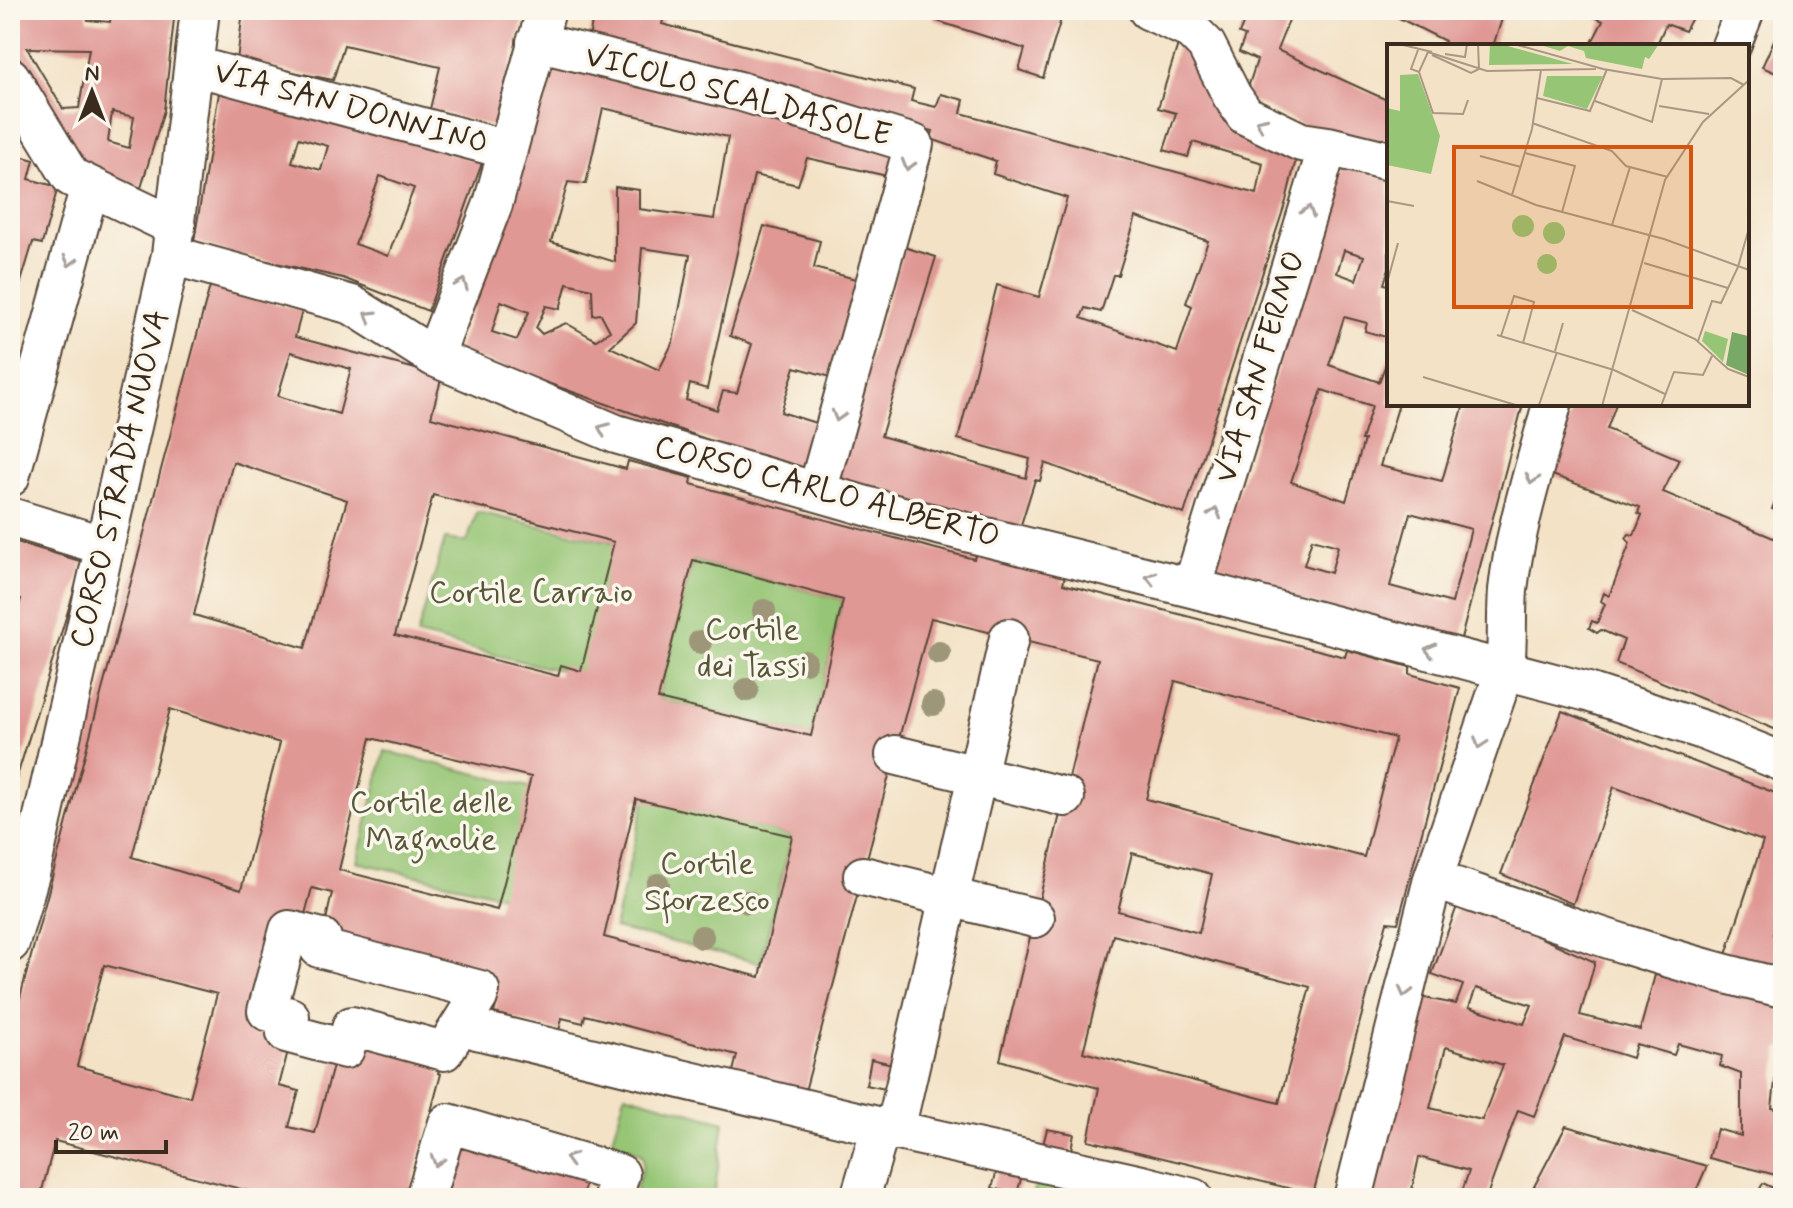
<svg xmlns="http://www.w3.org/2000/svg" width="1793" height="1208" viewBox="0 0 1793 1208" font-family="Mynerve,sans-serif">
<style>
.green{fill:#96c575;stroke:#68784a;stroke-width:2}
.building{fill:#e09894;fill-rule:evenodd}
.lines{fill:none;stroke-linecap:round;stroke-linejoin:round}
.minor-casing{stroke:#574637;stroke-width:42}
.minor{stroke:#fff;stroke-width:38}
.tree{fill:#9d9678}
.oneway{stroke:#a79f9a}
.labels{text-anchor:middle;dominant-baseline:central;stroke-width:7;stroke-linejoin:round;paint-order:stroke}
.street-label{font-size:32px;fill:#3b2a1e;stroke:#fbf7ec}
.park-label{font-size:32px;fill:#565838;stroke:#fbf7ec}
.inset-road{fill:none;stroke:#a99883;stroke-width:2}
.view{fill:#d7540e;fill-opacity:0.15;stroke:#d7540e;stroke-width:4}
.inset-edge{fill:none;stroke:#3b2a1e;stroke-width:4}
</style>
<rect width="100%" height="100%" fill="#fbf7ec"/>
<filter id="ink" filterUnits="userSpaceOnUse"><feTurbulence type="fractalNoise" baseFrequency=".0125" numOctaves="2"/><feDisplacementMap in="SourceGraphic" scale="16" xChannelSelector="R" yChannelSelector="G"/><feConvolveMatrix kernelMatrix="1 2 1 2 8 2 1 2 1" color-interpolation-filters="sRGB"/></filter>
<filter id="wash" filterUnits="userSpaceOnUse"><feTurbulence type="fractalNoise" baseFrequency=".006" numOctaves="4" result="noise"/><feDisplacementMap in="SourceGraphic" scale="32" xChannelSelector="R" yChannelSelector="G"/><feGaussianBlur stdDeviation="1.8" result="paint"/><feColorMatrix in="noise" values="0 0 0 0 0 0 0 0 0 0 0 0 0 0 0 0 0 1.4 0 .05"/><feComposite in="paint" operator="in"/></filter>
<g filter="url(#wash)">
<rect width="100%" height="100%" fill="#f3e2c6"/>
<path class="green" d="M477 512 616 543 585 672 548 668 417 635 445 539 467 542Z
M693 560 843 600 811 736 658 699Z
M385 751 533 788 505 896 357 862Z
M645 799 792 836 760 963 614 928Z
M625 1094 724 1122 714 1198H633L643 1166V1157L638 1152 612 1143Z
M1036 1182 1076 1193 1075 1198H1033Z"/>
<g id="blocks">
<path class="building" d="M10 10H86L88 20 110 22 112 10H175L164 110 141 188 70 161 10 66ZM27 48 89 49 79 108 63 109ZM112 112 134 117 129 148 108 142Z
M243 10H526L493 127 430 109 440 67 344 45 333 80 237 61Z
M594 10H666L662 24 914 89 911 101 936 107 941 94 964 100 961 113 1257 194 1263 163 1193 142 1188 157 1164 150 1176 113 1158 108 1179 41 1297 155 1286 201 1184 514 1045 463 1040 481 1035 480 1019 531 831 483 904 247 936 257 881 436 1026 478 1030 459 958 439 997 285 1039 297 1067 198 993 174 996 161 931 139 933 131 588 45ZM1136 217 1208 241 1186 303 1192 306 1177 352 1081 318 1085 308 1101 312 1113 275H1118Z
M937 10H1037L1061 19 1043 78 1019 70 1025 49 934 20Z
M1209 10H1293L1277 50 1389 101V146L1321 134 1245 97 1257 60 1239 52 1245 36 1239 34 1243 24Z
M1383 10H1499L1504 13 1493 46H1442L1445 41Z
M1581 10H1696L1685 31 1666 24 1656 46H1590L1603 21Z
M1783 20V76L1762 67Z
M546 53 792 113 790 128 904 153 896 178 807 158 798 185 754 175 707 389 690 384 686 400 717 410 723 391 737 393 752 344 730 336 764 226 820 241 814 268 867 282 838 379 795 367 781 412 825 426 810 476 457 351 499 237ZM603 108 728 137 714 219 639 209V190L615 187V262L551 242 568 182 586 184ZM642 248 690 255 673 342 659 370 610 347 636 323ZM567 283 592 289 593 315 601 314 610 331 596 340 566 323 542 334 536 328 546 306 560 309ZM501 301 529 312 517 340 492 332Z
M221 81 482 163 428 311 343 278 227 252 194 241ZM299 138 328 146 321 170 292 162ZM380 176 414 188 388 256 355 244Z
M10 153 34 160 29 179 58 187 42 244 33 242 11 315Z
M1342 167 1389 179V268L1384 284 1389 285V338L1365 331 1367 323 1344 317 1329 365 1379 382 1389 356V404H1399L1380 466 1442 481 1464 404H1523L1460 642 1211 577ZM1344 250 1364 256 1356 280 1337 273ZM1322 390 1372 406 1361 440H1364L1346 501 1291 482ZM1410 513 1471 529 1452 603 1390 586ZM1312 539 1338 546 1331 573 1304 565Z
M210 286 302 311 295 337 442 376 431 417 626 469 628 461 692 478 691 484 974 559 976 553 1065 575 1063 584 1345 657 1347 650 1410 667V674L1460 688 1398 923 1387 922 1313 1194 1088 1140 1099 1088 1059 1078 1000 1060 1098 659 931 618 804 1095 732 1076 737 1055 585 1015 583 1023 562 1018 559 1031 494 1013 497 1002 478 997 322 938 332 893 312 888 300 933 267 1011 292 1035 279 1086 299 1091 289 1127 315 1133 338 1047 352 1026 444 1051 438 1073 441 1074 408 1198H276L55 1141 40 1198H10V1035ZM291 352 351 369 339 414 278 396ZM233 462 347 500 305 648 194 615ZM433 495 614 542 581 671 561 665 558 676 395 635ZM693 560 843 600 811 736 658 699ZM1175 681 1395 738 1364 857 1146 799ZM170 709 280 743 241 890 132 857ZM371 738 531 777 497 910 339 870ZM636 799 792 836 760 977 604 937ZM1132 853 1212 874 1199 933 1118 911ZM1113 935 1310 987 1279 1103 1083 1052ZM104 965 217 994 190 1097 77 1066Z
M1573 404H1616L1607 429 1679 459 1663 492 1783 542V739L1779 737V731L1616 663 1624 640 1601 630 1597 633 1589 628 1592 621 1597 623 1605 604 1601 601 1604 593 1609 596 1630 543 1626 538 1629 534 1634 535 1642 515 1638 513 1640 507 1552 475Z
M1783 482V513L1772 509Z
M10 540 83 562 11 796 10 631 11 632 21 599 10 596Z
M1562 711 1783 796V908L1773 934 1783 936V978L1723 964 1763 841 1614 787 1573 904 1501 874Z
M1459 901 1595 962 1580 1015 1640 1030 1655 975 1783 1004V1048L1779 1047 1772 1108 1783 1111V1198H1755L1763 1183 1773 1188 1776 1175 1709 1158 1717 1129 1741 1136V1074L1720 1066 1722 1056 1678 1044 1674 1055 1636 1044 1632 1058 1565 1037 1534 1116 1518 1110 1486 1198H1460L1469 1171 1419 1157 1410 1198H1362L1414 996 1456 1004 1463 985 1432 974ZM1476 988 1532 1005 1524 1024 1469 1007ZM1446 1047 1503 1065 1482 1120 1430 1108Z
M871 1059 901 1066 895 1091 866 1085Z
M1566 1126 1707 1166 1693 1198 1668 1192 1666 1198H1606L1587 1190 1583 1198H1528Z
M1047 1129 1074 1134 1070 1155 1042 1149Z
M458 1140 588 1178 581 1198H439Z
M1000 1160 1022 1175 1017 1194 992 1188Z"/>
</g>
</g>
<g filter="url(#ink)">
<use href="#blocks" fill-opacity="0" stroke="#574637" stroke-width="2"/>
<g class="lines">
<g class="minor-casing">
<path id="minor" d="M1148 10 1191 30 1206 45 1232 96 1245 115 1301 142 1328 146 1389 161
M536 42 739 91 914 144 817 492
M1731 46 1745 10
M194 66 508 150
M10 77 71 177 176 227
M171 255 352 305 434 357 616 434 894 514 1192 588 1588 692 1703 730 1783 762
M434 357 493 204 546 10
M10 477 90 186
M10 517 105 546
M1192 588 1328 146
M895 755 1065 797
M863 876 1035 918
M1433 879C1549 919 1664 961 1783 988
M289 930 322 938 319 948 480 990 478 997 444 1051 352 1026 345 1049 286 1033 290 1017 267 1011Z
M10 943 30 874 171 255 200 10
M477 1030 881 1127 1142 1185 1193 1198
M895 1130 1009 638
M425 1198 448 1123 620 1174 613 1198
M860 1198 881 1127
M1353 1198 1433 879 1505 670C1508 643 1506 616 1508 590 1515 526 1536 465 1552 404"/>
</g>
<use href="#minor" class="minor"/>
</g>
<g class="tree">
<circle cx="764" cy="611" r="12"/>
<circle cx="700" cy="642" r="12"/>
<circle cx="939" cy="653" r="12"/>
<circle cx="805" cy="662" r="12"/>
<circle cx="747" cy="690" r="12"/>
<circle cx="933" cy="704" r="12"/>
<circle cx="658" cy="885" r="12"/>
<circle cx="748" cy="902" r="12"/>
<circle cx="702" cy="937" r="12"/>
</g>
<defs><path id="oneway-chevron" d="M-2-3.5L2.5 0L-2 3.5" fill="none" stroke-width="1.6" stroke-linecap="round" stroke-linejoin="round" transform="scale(2)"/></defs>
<g class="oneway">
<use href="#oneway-chevron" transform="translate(1261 123) rotate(-155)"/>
<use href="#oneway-chevron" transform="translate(908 165) rotate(106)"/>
<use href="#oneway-chevron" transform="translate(1308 211) rotate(-73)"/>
<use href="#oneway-chevron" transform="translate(70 261) rotate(105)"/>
<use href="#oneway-chevron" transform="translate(462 284) rotate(-69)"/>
<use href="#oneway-chevron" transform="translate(370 316) rotate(-148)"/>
<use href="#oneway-chevron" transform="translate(838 416) rotate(106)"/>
<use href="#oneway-chevron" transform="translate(603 429) rotate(-157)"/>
<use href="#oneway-chevron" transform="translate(1532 479) rotate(105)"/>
<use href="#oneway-chevron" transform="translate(1215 513) rotate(-73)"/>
<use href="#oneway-chevron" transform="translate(1151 578) rotate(-166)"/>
<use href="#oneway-chevron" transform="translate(1430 650) rotate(-165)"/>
<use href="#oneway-chevron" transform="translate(1480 743) rotate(109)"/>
<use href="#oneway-chevron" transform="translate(1405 992) rotate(104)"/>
<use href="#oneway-chevron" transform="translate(570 1159) rotate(-164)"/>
<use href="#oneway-chevron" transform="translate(437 1161) rotate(107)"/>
</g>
</g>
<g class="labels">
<g class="street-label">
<text transform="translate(738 96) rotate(15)">VICOLO SCALDASOLE</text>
<text transform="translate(351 108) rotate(15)">VIA SAN DONNINO</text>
<text transform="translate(1260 367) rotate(-73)">VIA SAN FERMO</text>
<text transform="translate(120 479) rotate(-77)">CORSO STRADA NUOVA</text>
<text transform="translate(827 492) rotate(15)">CORSO CARLO ALBERTO</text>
</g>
<g class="park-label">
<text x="531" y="593">Cortile Carraio</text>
<text x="752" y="630">Cortile<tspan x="752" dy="37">dei Tassi</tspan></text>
<text x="431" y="803">Cortile delle<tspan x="431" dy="37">Magnolie</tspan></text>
<text x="707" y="864">Cortile<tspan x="707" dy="37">Sforzesco</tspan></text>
</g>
</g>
<g transform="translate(1387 44)">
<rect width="362" height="362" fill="#f3e2c6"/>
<path d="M103 0H113L186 20 102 21ZM150 0H272L262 15 258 13 255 25 199 14 197 7 181 2 173 7ZM31 30 53 92 44 130 0 121V64L13 67V31ZM160 32H216L200 65 156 52ZM125 182a11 11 0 1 1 22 0a11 11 0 1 1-22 0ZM156 189a11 11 0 1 1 22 0a11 11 0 1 1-22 0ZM150 220a10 10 0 1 1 20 0a10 10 0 1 1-20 0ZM318 287 341 295 336 318 315 297Z" fill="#96c575"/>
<path d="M345 288 361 292 362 331 339 321Z" fill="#78aa66"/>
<path class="inset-road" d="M12 0 45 8M91 0 92 25M127 0 216 25 275 35 344 34 357 41M31 6 24 25 32 28 41 8M41 8 100 27 209 25M58 10 78 13 80 0M45 11 84 29 92 25M32 28 46 69 76 70 81 56M150 54 203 67 220 25M208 57 265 78 275 35M272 62 322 70M145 79 225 107 239 122 281 133M138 109 188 122 175 168M93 112 134 123M90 137 149 161 277 195 362 226M125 151 145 85 154 26M0 157 27 162M225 181 243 123M257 219 341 244M0 239 11 199M245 266 308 295 341 325 362 333M110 291 227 326 278 350M114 292 127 252 147 258 136 299M311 297 325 257 334 259 351 223 362 184M168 307 176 279M36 333 132 362M152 361 170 308M215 362 278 136 316 78 362 36M274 362 287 328 316 331 325 312"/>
<path class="view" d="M67 103H304V263H67Z"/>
<rect width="362" height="362" class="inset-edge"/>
</g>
<rect width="1793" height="1208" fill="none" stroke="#fbf7ec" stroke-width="40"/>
<g transform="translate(92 92)" stroke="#fbf7ec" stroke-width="6" paint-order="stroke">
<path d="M0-6L14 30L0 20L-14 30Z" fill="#3b2a1e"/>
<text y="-12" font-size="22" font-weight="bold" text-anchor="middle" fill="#3b2a1e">N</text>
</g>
<path d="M56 1140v12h110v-12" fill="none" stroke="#3b2a1e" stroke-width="4"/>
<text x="68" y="1140" font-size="24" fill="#3b2a1e" stroke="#fbf7ec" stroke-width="6" paint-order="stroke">20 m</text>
</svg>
